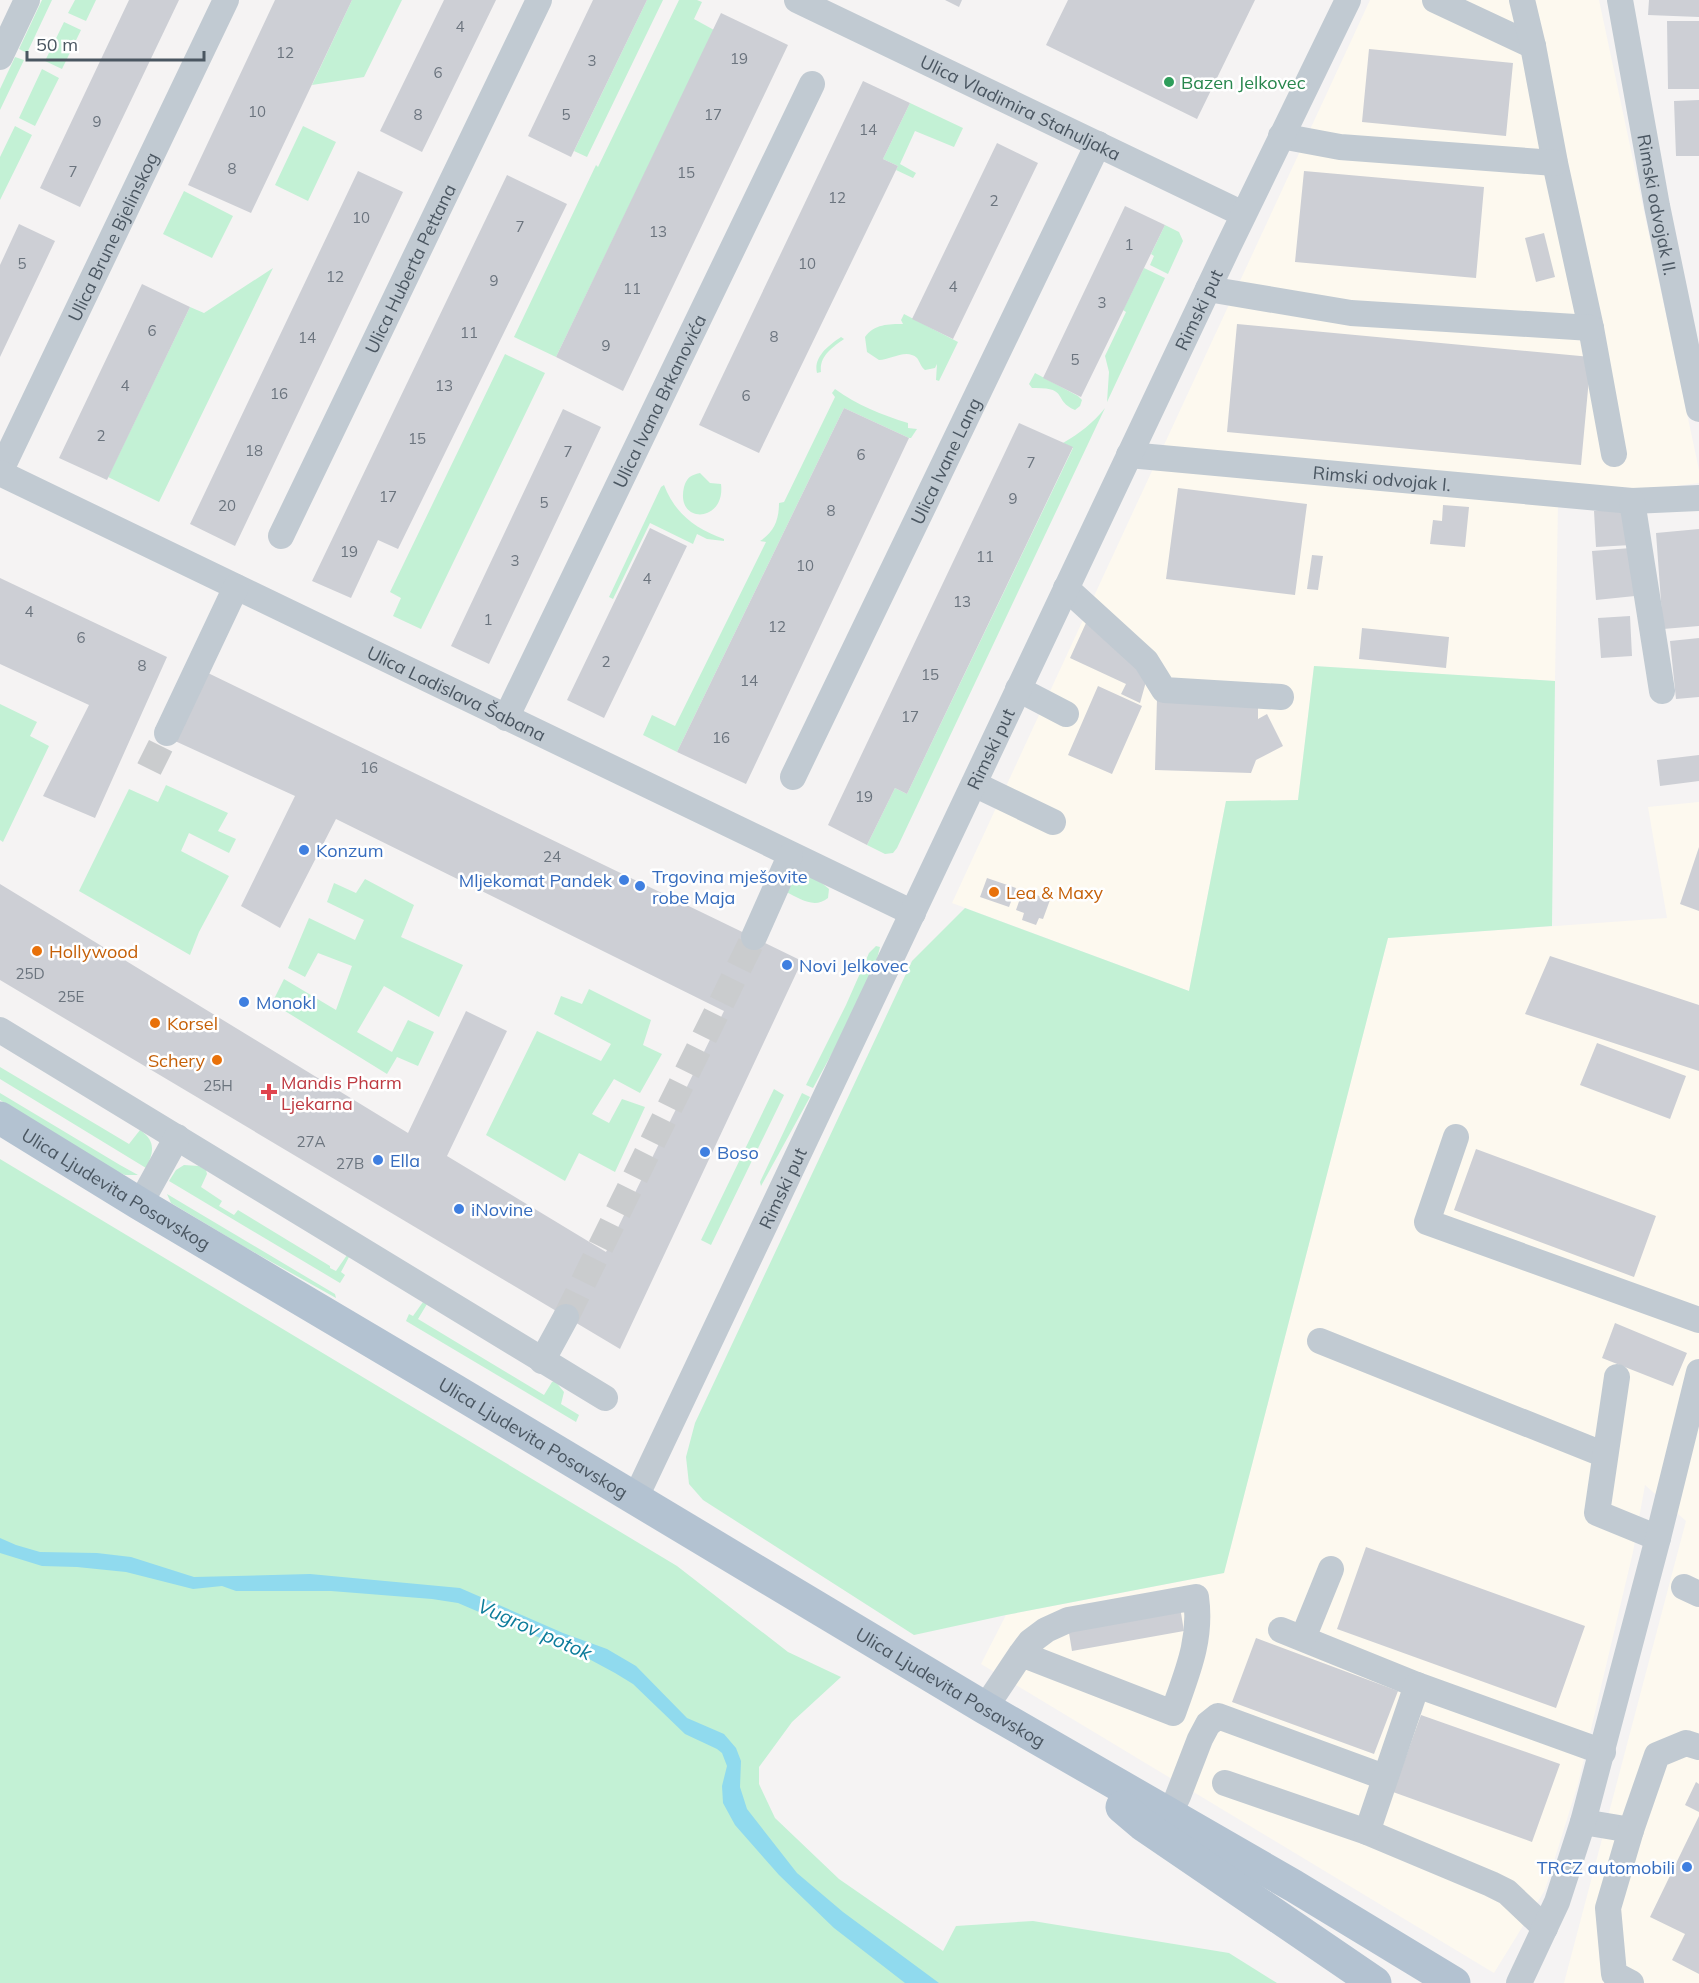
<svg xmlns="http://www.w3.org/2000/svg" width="1699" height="1983" viewBox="0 0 1699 1983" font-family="Mulish,sans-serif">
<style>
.commercial{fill:#fdf9ef}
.green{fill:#c3f1d5}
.water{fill:#90daee}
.building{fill:#cdcfd5}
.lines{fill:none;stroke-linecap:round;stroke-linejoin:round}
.minor-tunnel{stroke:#caccce;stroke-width:26;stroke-dasharray:26 13;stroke-linecap:butt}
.minor{stroke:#c1cad2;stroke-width:26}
.major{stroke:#b3c2d1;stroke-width:33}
.leisure-dot{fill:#2e9e5b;stroke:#fff;stroke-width:2}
.shop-dot{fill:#3f7fe0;stroke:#fff;stroke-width:2}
.food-dot{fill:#e8710a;stroke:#fff;stroke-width:2}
.health-dot{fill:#e0444e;stroke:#fff;stroke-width:2}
.labels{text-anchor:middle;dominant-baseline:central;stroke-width:5;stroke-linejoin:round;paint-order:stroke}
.number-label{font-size:15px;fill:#6b747e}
.leisure-label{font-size:18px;fill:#27864d;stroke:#fff;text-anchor:start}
.street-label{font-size:18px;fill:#4a5661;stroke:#fff}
.shop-label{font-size:18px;fill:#366cbe;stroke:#fff;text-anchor:start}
.food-label{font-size:18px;fill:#c56008;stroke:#fff;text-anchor:start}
.health-label{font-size:18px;fill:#be3a42;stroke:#fff;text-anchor:start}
.water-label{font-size:20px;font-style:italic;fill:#0c7c9b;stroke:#fff}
</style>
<rect width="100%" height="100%" fill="#f5f3f3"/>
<path class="commercial" d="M1370 0H1599L1699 470V483L1558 502 1555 681 1314 666 1298 800 1226 801 1189 991 952 903Z
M1699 802V1983H1564L1686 1521 1645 1485 1633 1552 1578 1784 1545 1890 1494 1973 981 1664 1006 1615 1224 1573 1388 938 1667 918 1648 807Z"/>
<path class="green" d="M42 0H52L27 53 19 49Z
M75 0H96L86 21 68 13Z
M352 0H402L364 77 312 85Z
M647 0H663L587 157 574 151Z
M679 0H697L702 2 694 19 714 30 556 357 514 337 596 165 598 167Z
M64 22 81 30 62 69 45 61Z
M15 57 24 60 0 110V89Z
M42 69 59 78 35 126 19 118Z
M910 103 963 128 954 147 915 131 900 164 916 173 913 178 896 170 898 166 883 159Z
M15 126 32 135 0 200V157Z
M303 126 336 142 308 201 275 185Z
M184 191 233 216 212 258 163 234Z
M1165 225 1179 232 1183 241 1168 274 1150 265 1154 256 1151 254Z
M273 268 159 502 108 477 190 307 204 313Z
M1144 268 1165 278 1107 402 1109 372 1105 356 1126 312 1123 310Z
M904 314 958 342 939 381 936 380 937 364 935 368 925 370C921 367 920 362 917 358 906 348 891 360 879 360L867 352 865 337C874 324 889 324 903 324L901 320Z
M841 337 844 339C833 347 819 356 821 372L817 373C813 357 829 345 841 337Z
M505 354 545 373 421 629 393 616 401 598 390 592Z
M1035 373 1078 396 1082 400 1080 406 1075 410C1052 400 1070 387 1032 388L1029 384Z
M835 389C857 405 882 415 908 423V428L917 429 911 438H909L844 408 677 752 643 735 652 715 675 726 766 542 760 541C774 532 779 520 779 503L784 502 786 498 835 397 832 393Z
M1105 408 897 848 893 853 885 854 867 845 895 788 907 794 1073 448 1063 443C1080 433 1093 423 1105 408Z
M700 473 710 483 721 484C726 523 675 525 684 487 687 477 691 475 700 473Z
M664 485C675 514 696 529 724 539V541L707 539 697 534 693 544 650 523 613 599 609 597 661 487Z
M1314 666 1555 681 1552 926 1388 938 1224 1573 1006 1615 914 1635 703 1500 689 1484 686 1457 695 1423 912 961 965 908 1189 991 1226 801 1298 800Z
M0 704 37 722 30 736 49 746 3 842 0 840Z
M166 785 228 813 218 831 236 839 229 853 189 833 181 851 229 876 199 932 190 955 79 891 129 789 158 802Z
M811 877 823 884 829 889 828 898C814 909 801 899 786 892L794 881Z
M365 879 414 905 401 937 463 965 439 1017 384 986 357 1032 392 1052 408 1020 434 1032 418 1066 397 1057 387 1074 272 1003 284 979 336 1010 352 966 318 953 305 977 288 968 309 918 355 940 364 920 327 902 334 883 356 893Z
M876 946 880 947 876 963 836 1046 813 1088 806 1085 846 1005 869 953Z
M589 989 651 1020 643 1045 662 1054 640 1093 614 1079 592 1114 609 1123 622 1099 645 1107 615 1172 579 1153 565 1181 486 1135 537 1031 601 1061 611 1044 554 1014 561 996 582 1004Z
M0 1067 129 1144 140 1130C156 1141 154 1152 146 1168L0 1079Z
M774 1089 784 1095 711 1245 701 1240Z
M0 1093 120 1165 138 1175H125L116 1171 0 1100Z
M802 1093 810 1097 761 1186 760 1182Z
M0 1159 677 1566 788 1652 841 1677 792 1722 759 1767V1784L775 1818 839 1879 943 1951 956 1926 1033 1921 1229 1953 1277 1983H0Z
M184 1165 199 1166 206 1170 207 1174 201 1187 222 1201 219 1206 234 1215 238 1210 330 1266V1268L336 1271 347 1255 349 1257 341 1272 345 1275 340 1283 169 1181 176 1170Z
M167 1194 335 1294 336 1298 243 1246 171 1203Z
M423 1302 427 1304 418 1319 544 1395 552 1382 555 1381 564 1392 561 1404 579 1415 576 1422 406 1321 409 1314 413 1316Z"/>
<path class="water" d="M0 1538 16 1545 40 1552 97 1553 131 1557 194 1577 310 1574 460 1588 563 1633 607 1649 636 1666 687 1718 724 1734 736 1748 741 1761 740 1787 747 1809 797 1873 843 1912 939 1983H905L834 1928 779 1875 735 1825 723 1803 722 1786 727 1766 722 1753 717 1749 685 1734 633 1684 615 1673 589 1659 458 1603 432 1599 331 1591H236L222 1586 193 1589 126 1572 77 1567 42 1566 0 1553Z"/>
<path class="building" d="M129 0H179L80 207 40 188Z
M275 0H352L251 213 188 185Z
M444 0H496L422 152 380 131Z
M593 0H647L571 157 528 136Z
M945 0H962L959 7Z
M1068 0H1255L1197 119 1046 45Z
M1649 0H1699V17L1648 15Z
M721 13 788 45 623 391 556 357Z
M1667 21H1699V89H1668Z
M1369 49 1513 63 1506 136 1362 122Z
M863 81 910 103 883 159 898 166 759 453 699 425Z
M1699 100V156H1676L1674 101Z
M997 143 1038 163 953 339 912 319Z
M358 171 403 192 235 546 190 524Z
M1304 171 1484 187 1476 278 1295 262Z
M507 175 567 204 398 549 378 540 351 598 312 581Z
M1125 206 1165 225 1081 397 1043 378Z
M19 224 55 241 0 357V265Z
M1544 233 1555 277 1536 282 1525 238Z
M142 284 190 307 107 480 59 458Z
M1237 324 1591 357 1581 465 1227 432Z
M844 408 909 438 746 784 677 752Z
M563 409 601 427 489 664 451 646Z
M1019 423 1073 447 907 794 895 788 867 845 828 825Z
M1178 488 1307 504 1295 595 1166 579Z
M1443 505 1469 507 1465 547 1430 544 1433 520 1442 521Z
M1629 509 1631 545 1596 547 1594 511Z
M650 528 687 546 604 718 567 700Z
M1699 529V626L1663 629 1656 533Z
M1631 548 1635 596 1596 600 1592 551Z
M1312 555 1323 556 1318 590 1307 589Z
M0 578 167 657 95 818 43 796 89 705 0 664Z
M1630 616 1632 656 1601 658 1598 618Z
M1086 623 1149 671 1140 703 1121 694 1126 684 1070 658Z
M1362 628 1449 637 1446 668 1359 659Z
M1699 638V697L1676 699 1670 641Z
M208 673 802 961 620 1349 0 980V884L408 1133 466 1011 507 1031 447 1156 606 1252 724 1011 336 819 280 928 241 906 295 796 175 741Z
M1098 686 1142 706 1112 774 1068 755Z
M1157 699 1258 702V719L1267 714 1283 746 1256 760 1251 773 1155 770Z
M1699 755V781L1660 786 1657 760Z
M1699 847V911L1680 904Z
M987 878 1016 888 1009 907 980 897Z
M1023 890 1050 900 1043 919 1039 918 1036 925 1022 920 1024 913 1016 910Z
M1550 956 1699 1005V1071L1525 1014Z
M1597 1043 1686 1076 1670 1119 1580 1085Z
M1476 1149 1656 1216 1634 1277 1454 1210Z
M1615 1323 1687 1353 1673 1386 1602 1358Z
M1366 1547 1585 1626 1556 1708 1337 1629Z
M1180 1607 1184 1631 1072 1651 1068 1627Z
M1256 1638 1398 1691 1374 1754 1232 1702Z
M1421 1715 1560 1764 1532 1842 1393 1792Z
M1696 1782 1699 1784V1812L1685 1805Z
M1699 1816V1974L1672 1960 1685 1934 1650 1917Z"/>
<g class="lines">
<path class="minor-tunnel" d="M149 769 167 733
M566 1317 754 937"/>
<g class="minor">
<path id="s1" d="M797 0 1243 214"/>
<path d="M1435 0 1533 46"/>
<path d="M1522 0 1533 46 1555 163 1591 328 1614 454"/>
<path id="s2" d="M1620 0 1657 206 1699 409"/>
<path d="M0 57 27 0"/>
<path d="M1281 136 1340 147 1555 163"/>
<path d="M1208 289 1351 313 1591 328"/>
<path id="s3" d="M1129 455 1632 501 1699 498"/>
<path id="s4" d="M0 472 226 0"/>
<path id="s5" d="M0 473 913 913"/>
<path d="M1632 501 1662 691"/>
<path id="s6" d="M281 536 539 0"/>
<path d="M1066 588 1146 661 1164 690 1281 697"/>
<path d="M1018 689 1066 714"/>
<path id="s7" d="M506 718 812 84"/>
<path d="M167 733 236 587"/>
<path id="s8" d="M793 777 1098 144"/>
<path d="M974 784 1053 822"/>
<path d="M754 937 790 856"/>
<path d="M0 1030 605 1398"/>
<path d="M1456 1137 1427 1222 1699 1320"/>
<path d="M140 1204 177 1137"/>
<path d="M1320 1341 1605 1455"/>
<path d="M542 1361 566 1317"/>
<path d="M1617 1377 1597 1513 1658 1538"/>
<path id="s9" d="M635 1499 1227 249 1348 0"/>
<path d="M1684 1587 1699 1594"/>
<path d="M1281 1630 1417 1685 1603 1752"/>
<path d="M1303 1638 1331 1569"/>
<path d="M985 1708 1021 1654 1030 1642 1046 1630 1068 1620 1196 1597C1202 1640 1187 1673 1173 1713L1021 1654"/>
<path d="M1225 1783 1367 1832 1491 1884 1507 1892 1545 1928"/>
<path d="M1169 1815 1178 1796 1200 1739 1208 1724 1218 1716 1384 1777"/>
<path d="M1583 1822 1631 1830"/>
<path d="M1367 1832 1417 1685"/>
<path d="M1519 1983 1557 1902 1583 1822 1658 1538 1699 1372"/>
<path d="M1631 1983 1614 1974 1608 1908 1631 1830 1657 1755 1686 1743 1699 1747"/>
</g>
<g class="major">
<path id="s10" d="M0 1118 140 1204 454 1390 985 1708 1294 1886 1454 1983"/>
<path d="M1122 1807 1142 1824 1375 1983"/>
</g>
</g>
<circle class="leisure-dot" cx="1169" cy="82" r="6"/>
<g class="shop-dot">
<circle cx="304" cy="850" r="6"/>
<circle cx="624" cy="880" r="6"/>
<circle cx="640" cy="886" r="6"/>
<circle cx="787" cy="965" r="6"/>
<circle cx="244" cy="1002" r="6"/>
<circle cx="705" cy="1152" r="6"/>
<circle cx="378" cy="1160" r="6"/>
<circle cx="459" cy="1209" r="6"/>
<circle cx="1687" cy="1867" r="6"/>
</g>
<g class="food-dot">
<circle cx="994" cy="892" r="6"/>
<circle cx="37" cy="951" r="6"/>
<circle cx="155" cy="1023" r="6"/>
<circle cx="217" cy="1060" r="6"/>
</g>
<path class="health-dot" d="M266 1083h6v6h6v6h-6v6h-6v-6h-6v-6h6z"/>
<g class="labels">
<g class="number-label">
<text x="460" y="26">4</text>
<text x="285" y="52">12</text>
<text x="739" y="58">19</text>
<text x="592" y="60">3</text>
<text x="438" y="72">6</text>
<text x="257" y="111">10</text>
<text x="418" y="114">8</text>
<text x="566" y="114">5</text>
<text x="713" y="114">17</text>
<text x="97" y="121">9</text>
<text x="868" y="129">14</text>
<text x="232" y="168">8</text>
<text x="73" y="171">7</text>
<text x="686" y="172">15</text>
<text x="837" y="197">12</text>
<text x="994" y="200">2</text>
<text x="361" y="217">10</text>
<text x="520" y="226">7</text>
<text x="658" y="231">13</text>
<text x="1129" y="244">1</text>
<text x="22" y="263">5</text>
<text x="807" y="263">10</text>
<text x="335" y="276">12</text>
<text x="494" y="280">9</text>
<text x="953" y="286">4</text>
<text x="632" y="288">11</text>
<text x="1102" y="302">3</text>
<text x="152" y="330">6</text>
<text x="469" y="332">11</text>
<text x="774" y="336">8</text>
<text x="307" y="337">14</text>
<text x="606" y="345">9</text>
<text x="1075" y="359">5</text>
<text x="125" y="385">4</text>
<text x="444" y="385">13</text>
<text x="279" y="393">16</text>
<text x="746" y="395">6</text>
<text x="101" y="435">2</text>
<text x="417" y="438">15</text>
<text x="254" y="450">18</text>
<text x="568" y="451">7</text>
<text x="861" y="454">6</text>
<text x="1031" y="462">7</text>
<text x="388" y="496">17</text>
<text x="1013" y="498">9</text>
<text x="544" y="502">5</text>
<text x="227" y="505">20</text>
<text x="831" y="510">8</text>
<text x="349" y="551">19</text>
<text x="985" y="556">11</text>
<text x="515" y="560">3</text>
<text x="805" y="565">10</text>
<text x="647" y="578">4</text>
<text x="962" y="601">13</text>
<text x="29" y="611">4</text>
<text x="488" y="619">1</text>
<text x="777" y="626">12</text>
<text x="81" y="637">6</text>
<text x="606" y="661">2</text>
<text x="142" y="665">8</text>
<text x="930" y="674">15</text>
<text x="749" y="680">14</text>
<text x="910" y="716">17</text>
<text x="721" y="737">16</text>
<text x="369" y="767">16</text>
<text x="864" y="796">19</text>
<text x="552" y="856">24</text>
<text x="30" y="973">25D</text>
<text x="71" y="996">25E</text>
<text x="218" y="1085">25H</text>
<text x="311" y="1141">27A</text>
<text x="350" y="1163">27B</text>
</g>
<g class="leisure-label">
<text x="1181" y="82">Bazen Jelkovec</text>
</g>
<g class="street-label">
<text stroke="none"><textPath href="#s1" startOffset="248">Ulica Vladimira Stahuljaka</textPath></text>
<text stroke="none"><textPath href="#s2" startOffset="208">Rimski odvojak II.</textPath></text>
<text stroke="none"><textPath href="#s4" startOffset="261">Ulica Brune Bjelinskog</textPath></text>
<text stroke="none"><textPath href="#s6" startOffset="297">Ulica Huberta Pettana</textPath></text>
<text stroke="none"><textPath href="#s9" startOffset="1316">Rimski put</textPath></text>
<text stroke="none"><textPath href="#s7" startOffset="352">Ulica Ivana Brkanovića</textPath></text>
<text stroke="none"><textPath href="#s8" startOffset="351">Ulica Ivane Lang</textPath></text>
<text stroke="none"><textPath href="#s3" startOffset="254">Rimski odvojak I.</textPath></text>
<text stroke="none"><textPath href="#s5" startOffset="507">Ulica Ladislava Šabana</textPath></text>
<text stroke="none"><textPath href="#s9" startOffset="830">Rimski put</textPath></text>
<text stroke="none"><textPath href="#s9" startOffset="344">Rimski put</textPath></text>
<text stroke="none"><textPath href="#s10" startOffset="136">Ulica Ljudevita Posavskog</textPath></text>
<text stroke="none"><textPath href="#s10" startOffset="622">Ulica Ljudevita Posavskog</textPath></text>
<text stroke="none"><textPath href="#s10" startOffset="1108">Ulica Ljudevita Posavskog</textPath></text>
</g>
<g class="shop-label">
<text x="316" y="850">Konzum</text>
<text x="652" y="876">Trgovina mješovite<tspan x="652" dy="21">robe Maja</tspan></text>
<text x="612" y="880" text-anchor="end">Mljekomat Pandek</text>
<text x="799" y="965">Novi Jelkovec</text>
<text x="256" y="1002">Monokl</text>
<text x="717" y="1152">Boso</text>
<text x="390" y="1160">Ella</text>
<text x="471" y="1209">iNovine</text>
<text x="1675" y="1867" text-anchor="end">TRCZ automobili</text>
</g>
<g class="food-label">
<text x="1006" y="892">Lea &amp; Maxy</text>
<text x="49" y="951">Hollywood</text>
<text x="167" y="1023">Korsel</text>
<text x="205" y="1060" text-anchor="end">Schery</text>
</g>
<g class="health-label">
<text x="281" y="1082">Mandis Pharm<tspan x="281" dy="21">Ljekarna</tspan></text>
</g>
<g class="water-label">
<text transform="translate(535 1629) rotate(24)">Vugrov potok</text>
</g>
</g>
<path d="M27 51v9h177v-9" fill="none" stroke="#4a5661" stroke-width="3"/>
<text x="36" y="51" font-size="18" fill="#4a5661" stroke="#ffffff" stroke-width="4.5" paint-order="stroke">50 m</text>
</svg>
